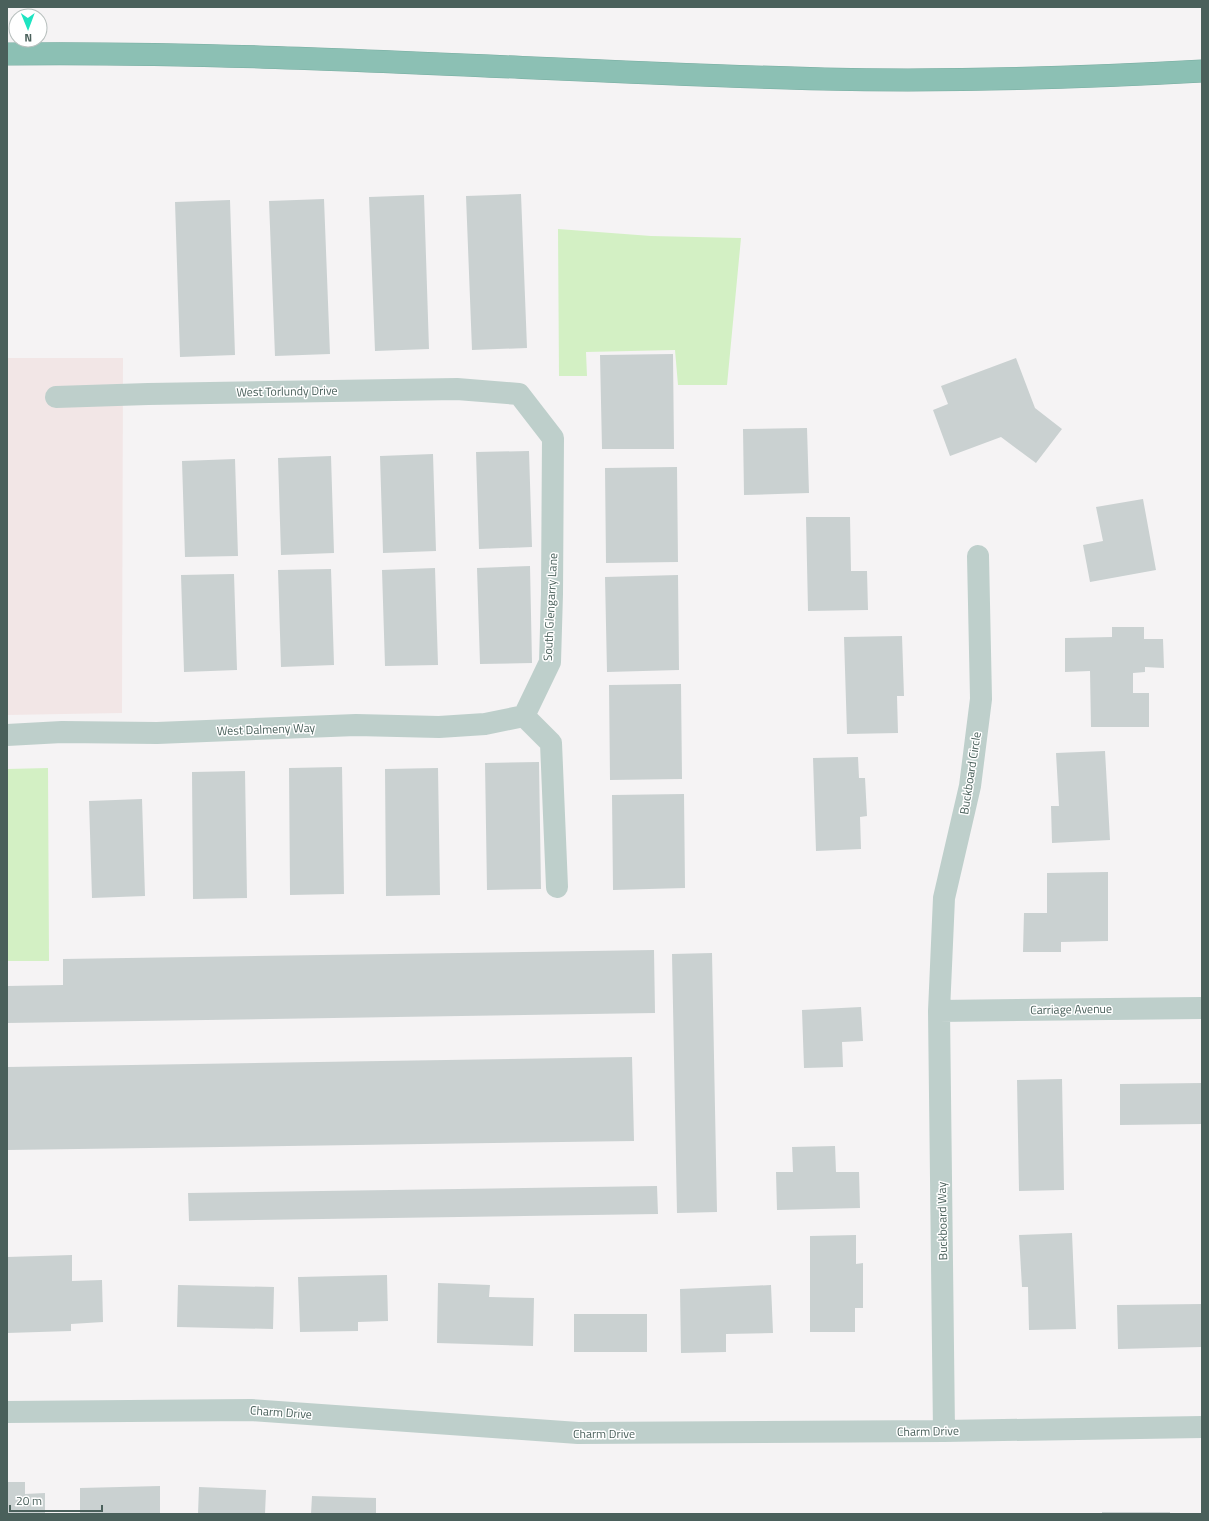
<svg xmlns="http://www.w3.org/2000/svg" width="1209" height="1521" viewBox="0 0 1209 1521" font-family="'Titillium Web',sans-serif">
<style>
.commercial{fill:#f2e6e6}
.green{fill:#d3f0c4}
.building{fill:#cad1d1}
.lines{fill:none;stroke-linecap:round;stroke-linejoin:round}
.highway-casing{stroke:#77aca0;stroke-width:23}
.street{stroke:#becfcb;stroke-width:22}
.highway{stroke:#8cc0b4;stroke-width:22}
.labels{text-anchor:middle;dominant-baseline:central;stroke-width:3;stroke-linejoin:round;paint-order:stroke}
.street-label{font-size:12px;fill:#4a605b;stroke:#fff}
</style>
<rect width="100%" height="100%" fill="#f5f3f4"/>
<path class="commercial" d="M7 358H123L122 713 7 715Z"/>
<path class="green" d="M558 229 651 236 741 238 727 385H678L675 350 586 352 587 376H559Z
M48 768 49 961H7V769Z"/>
<path class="building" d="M521 194 527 348 472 350 466 196Z
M424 195 429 349 375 351 369 197Z
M324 199 330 354 275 356 269 201Z
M230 200 235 355 180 357 175 202Z
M673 354 674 449H602L600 355Z
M1016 358 1035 408 1062 429 1036 463 1001 437 950 456 933 410 948 404 941 386Z
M807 428 809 493 744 495 743 429Z
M529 451 532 547 479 549 476 452Z
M433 454 436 551 383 553 380 456Z
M331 456 334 553 281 555 278 458Z
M235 459 238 556 185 557 182 461Z
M677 467 678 562 606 563 605 468Z
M1143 499 1156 570 1090 582 1083 545 1103 541 1096 507Z
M806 517H850L851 571H867L868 610 808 611Z
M530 566 532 663 480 664 477 568Z
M435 568 438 665 385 666 382 570Z
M331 569 334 665 281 667 278 570Z
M234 574 237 670 184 672 181 575Z
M678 575 679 670 607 672 605 577Z
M1112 627H1144V639H1163L1164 668 1145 667V672L1133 673V693H1149V727H1091L1090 671 1065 672V638L1112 637Z
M902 636 904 696H897L898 733 847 734 844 637Z
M681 684 682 779 610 780 609 685Z
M1105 751 1110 840 1052 843 1051 806H1059L1056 753Z
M858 757 859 778H865L867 816 860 817 861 849 816 851 813 758Z
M539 762 541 889 487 890 485 763Z
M342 767 344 894 290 895 289 768Z
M438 768 440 895 386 896 385 769Z
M245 771 247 898 193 899 192 772Z
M684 794 685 888 613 890 612 795Z
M142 799 145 896 92 898 89 801Z
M1108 872V941L1061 942V952H1023L1024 913H1047V873Z
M654 950 655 1013 7 1023V986L63 985V959Z
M712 953 717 1212 677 1213 672 954Z
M861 1007 863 1041 842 1042 843 1067 804 1068 802 1010Z
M632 1057 634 1141 7 1150V1067Z
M1062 1079 1064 1190 1019 1191 1017 1080Z
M1202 1083V1124L1120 1125V1084Z
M835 1146 836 1172H859L860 1208 777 1210 776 1172H793L792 1147Z
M657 1186 658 1214 189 1221 188 1193Z
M1072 1233 1076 1329 1029 1330 1028 1287H1022L1019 1235Z
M856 1235V1264L863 1263V1308H855V1332H810V1236Z
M72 1255V1281L102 1280 103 1322 71 1324V1331L7 1333V1257Z
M387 1275 388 1321 358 1322V1331L300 1332 298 1277Z
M438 1283 490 1285 489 1297 534 1298 533 1346 437 1343Z
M178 1285 274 1287 273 1329 177 1327Z
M771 1285 773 1333 726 1334V1352L681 1353 680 1289Z
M1202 1304V1347L1118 1349 1117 1305Z
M574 1314H647V1352H574Z
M7 1482H25V1494L45 1493V1514H7Z
M160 1486V1514H80V1488Z
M199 1487 266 1490 265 1514H198Z
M312 1496 376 1498V1514H311Z
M1102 1512H1170V1514H1102Z"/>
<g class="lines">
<g class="highway-casing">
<path id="highway" d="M7 54C280 51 551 72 824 79 950 82 1076 78 1202 71"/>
</g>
<path class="street" d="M56 397 148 394 457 389 519 394 553 438 552 594 550 662 524 716 551 743 557 887
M7 735 62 732 157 733 356 725 439 727 485 724 524 716
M939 1011 1202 1008
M7 1412 251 1410 578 1433 944 1431 1202 1427
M944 1431 939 1011 944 898 970 786 981 699 978 556"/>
<use href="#highway" class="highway"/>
</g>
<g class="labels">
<g class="street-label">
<text transform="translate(287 391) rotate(-1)">West Torlundy Drive</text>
<text transform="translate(550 607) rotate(-87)">South Glengarry Lane</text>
<text transform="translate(266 729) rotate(-2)">West Dalmeny Way</text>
<text transform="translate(970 773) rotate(-81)">Buckboard Circle</text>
<text transform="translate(1071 1009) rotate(-1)">Carriage Avenue</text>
<text transform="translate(942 1221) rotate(-91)">Buckboard Way</text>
<text transform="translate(281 1412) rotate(4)">Charm Drive</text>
<text transform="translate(928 1431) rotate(-1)">Charm Drive</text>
<text x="604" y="1433">Charm Drive</text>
</g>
</g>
<rect width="1209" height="1521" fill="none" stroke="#4a605b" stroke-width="16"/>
<g transform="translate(28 28) rotate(179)"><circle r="19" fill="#ffffff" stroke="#b7bfbd"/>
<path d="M0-3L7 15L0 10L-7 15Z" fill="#1ee4c1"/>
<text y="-6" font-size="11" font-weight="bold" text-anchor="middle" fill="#4a605b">N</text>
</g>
<path d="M10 1505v6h92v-6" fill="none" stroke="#4a605b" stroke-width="2"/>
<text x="16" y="1505" font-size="12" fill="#4a605b" stroke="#ffffff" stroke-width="3" paint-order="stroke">20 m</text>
</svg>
